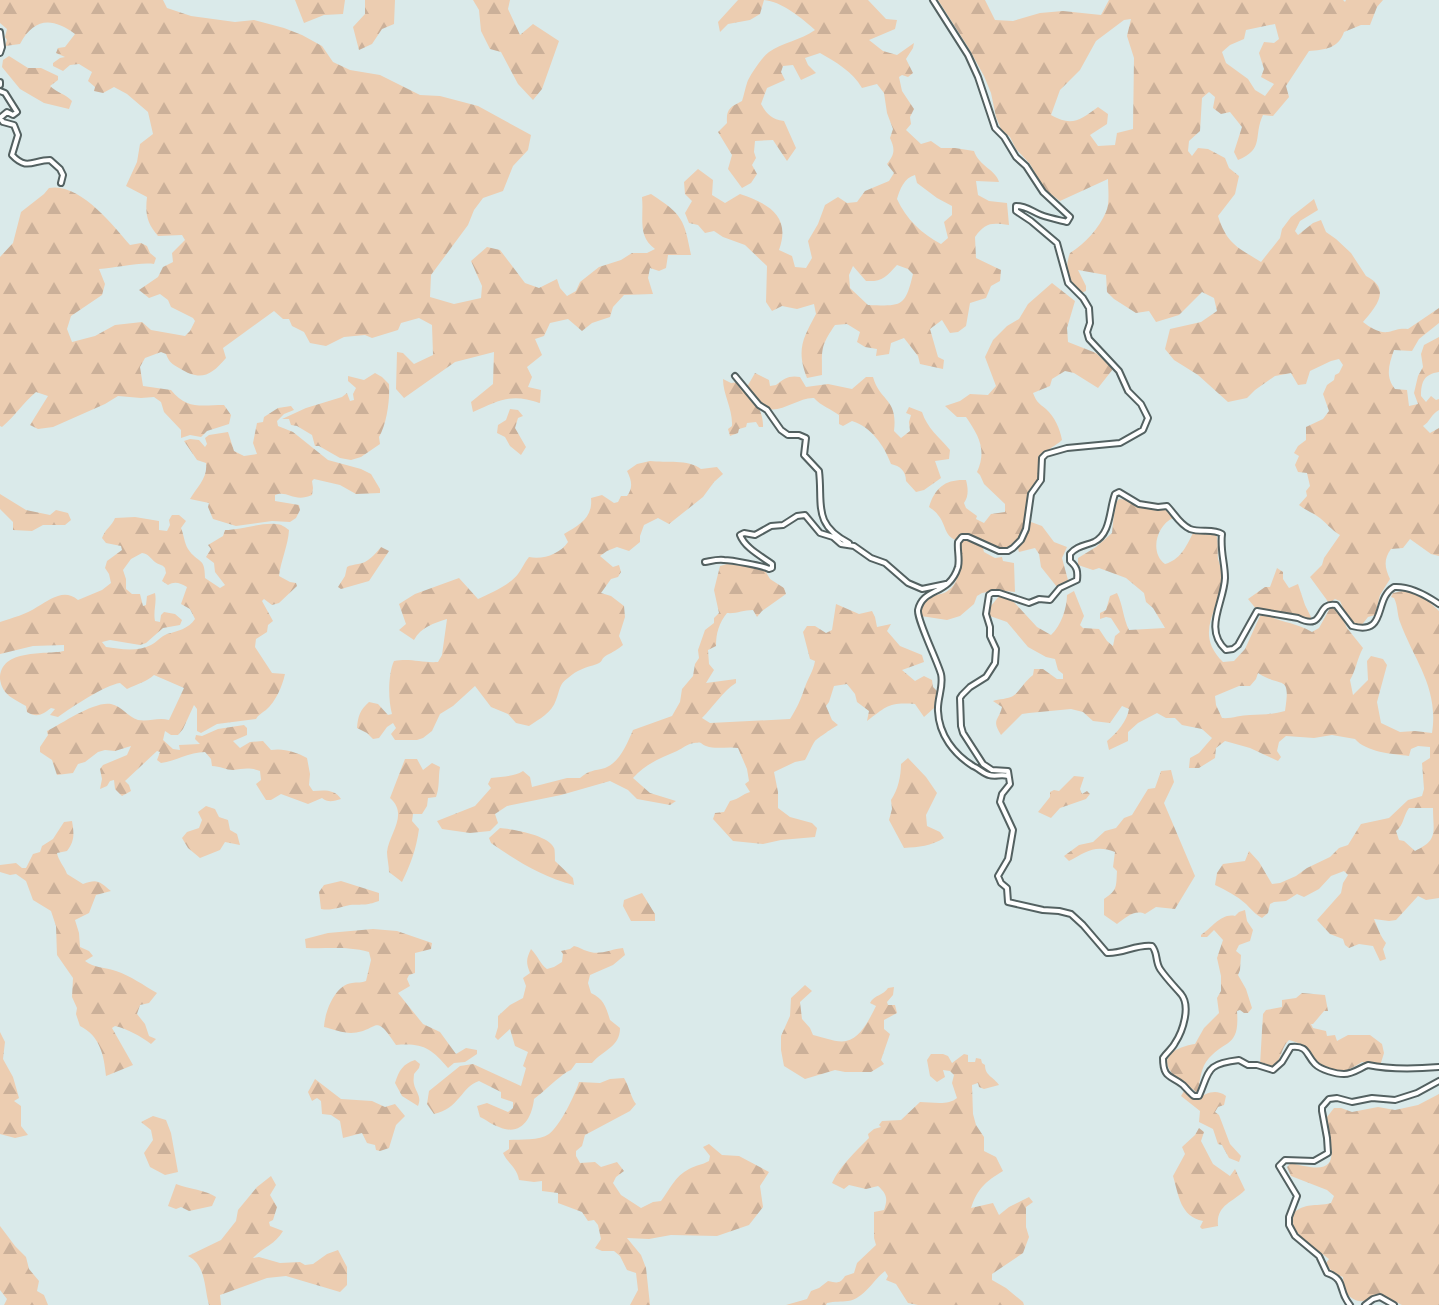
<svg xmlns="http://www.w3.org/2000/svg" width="1439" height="1305" viewBox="0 0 1439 1305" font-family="'Open Sans',sans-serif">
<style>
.forest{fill:url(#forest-firs);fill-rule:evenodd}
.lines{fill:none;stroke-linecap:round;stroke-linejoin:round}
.minor-casing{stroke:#536161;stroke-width:8}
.minor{stroke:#fff;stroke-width:4}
</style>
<defs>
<pattern id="forest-firs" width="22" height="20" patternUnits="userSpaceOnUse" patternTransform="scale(2)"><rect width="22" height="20" fill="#eccdb1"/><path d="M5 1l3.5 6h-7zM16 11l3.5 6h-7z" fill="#cbb099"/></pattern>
</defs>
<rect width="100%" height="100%" fill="#daeaea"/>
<path class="forest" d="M0 0H163L167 8 191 16 235 22 254 20 284 28 302 35 322 46 333 62 350 70 380 75 420 95 440 96 478 106 531 135 528 150 513 166 503 191 483 198 474 210 468 225 431 275 430 297 454 304 481 298 482 286 471 261 487 247 500 250 525 283 539 288 557 279 560 288 567 296 576 291 580 282 599 267 621 260 632 253H647L655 249C637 236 644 218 642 197L651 194C683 215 684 219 691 255H668L666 268 659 271 650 268 648 278 653 294 624 295 613 307 610 317 592 323 582 331 568 319 550 323 544 336 535 339 542 355 527 367 532 377 528 387 541 390 540 403C511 393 500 400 473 412L471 402 493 384 494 352 455 362 404 398 396 389 397 352 403 353 414 364 433 355 432 325 419 318 401 323 398 330 372 338 365 335 344 337 326 346 310 343 304 332 292 326 289 319H283L274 311 223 348 226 358C210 377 200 381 179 368 172 364 169 362 166 354L161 352 145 358 140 367 143 386 171 390C187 410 201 405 224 405L231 415 229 424 207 431 201 437 190 435 181 438V430L164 412 161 402 154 397 141 398 118 396 105 404 53 427 38 429 30 425 48 396 36 392C23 403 15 416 2 427L0 426V257L13 243 21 212 44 194 49 188C79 182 112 224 130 245L141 243 147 246 150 253 156 258 154 264C140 262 116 268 99 269L105 284 102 295 71 316 67 329 72 342 95 336 115 325 142 322 151 330 185 336 190 331 195 321 193 318 171 307 168 300 160 294 149 298 139 290 158 277 163 267 173 262 172 253 185 240 182 235 158 236C147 223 145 214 147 197L126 186 137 162 140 144 153 134 148 112 127 94 114 87 103 93 94 91 95 87 88 81 92 72 79 64 70 65 63 71 53 66V63L60 58 65 57 56 53 58 48 65 47 75 34C52 17 34 18 20 44L5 46 7 40 5 37 7 29 0 23Z
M295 0H345L343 14 324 15 304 23Z
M365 0H395L394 24 382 29 372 44 359 50 353 27 365 14Z
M473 0H510L508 9 520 35 533 24 559 41 542 89 533 100 518 84 501 52 490 49 481 31 479 10Z
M738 0H868L886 19 897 20 895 29 869 40 883 51 897 55 914 43 913 48 906 59 913 73 908 77 902 75 899 77 902 91 914 109 910 117 911 124 906 130 921 144 931 141 941 148H955L974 151C979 166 996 170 999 182L976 181 978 195 989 201 1007 203 1009 225C991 223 986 222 975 237L976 258 1001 270 1000 281 991 286 986 298 970 303 966 326 958 332 950 333 942 320 930 329 938 357 944 360 943 369 920 364 918 356 904 338 891 343 889 354 876 356 877 349 865 347 857 342 860 332 847 324 835 325C820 347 822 349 822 375L807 378C796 350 803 338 816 314L814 304 797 309 782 306 772 311 766 302 767 266 745 245 723 237 714 231 705 233 698 225 689 223 685 213 692 201 685 194 684 182 698 169 713 180 712 195 725 203 740 194C770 204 791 217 779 250L792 256 795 267 806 268 812 258 808 241 818 224 825 205 838 197 847 203 857 202 865 191 889 181 894 173 887 164C895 154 895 149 890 138L893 129 887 113 884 93 877 84 862 88C853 72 836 62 820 53L805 58 808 65 816 73 801 80 793 65 783 66 781 72 785 80 767 88 761 104C767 114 771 119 784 121L796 148 787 161 773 140 755 141 754 152 756 158 752 165 757 174 751 183 742 188 728 169 732 155 718 132 727 123C726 109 730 107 742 101 744 95 745 89 747 83 749 76 763 56 769 52 781 43 801 40 815 30 803 19 781 1 764 0L760 14 750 20 728 24 720 32 718 22ZM915 175 917 183 937 198 952 206V215L944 222 948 238 941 244C922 234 906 219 897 199 900 189 904 178 915 175ZM897 265 908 269 913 274C905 308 901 306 868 305L850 288 849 275 853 266 866 281C882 282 886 277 897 265Z
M938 0H985L995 20 1013 21 1040 13 1063 11 1101 15 1109 0H1343L1345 2 1346 0H1383L1377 7 1370 25H1361L1344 32C1339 48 1325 50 1309 51L1286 86 1289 97 1273 116 1263 115C1253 136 1265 149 1238 160L1234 152 1242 127 1230 112 1221 114 1213 108 1215 97 1209 92 1202 98 1200 131 1189 141 1188 151 1192 156 1198 148 1208 149 1225 158 1229 168 1239 176 1235 194 1218 216C1227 244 1237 247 1261 262L1280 238 1282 229 1291 217 1314 199 1318 210 1300 221 1295 231 1298 235 1313 223 1321 220 1326 232 1336 239 1351 253 1366 276C1392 289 1376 307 1363 322 1371 328 1378 333 1388 332 1397 330 1399 328 1408 329L1439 308V323L1419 339 1412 351 1394 350C1389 364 1385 377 1395 389L1407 390 1409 406 1418 404 1414 393 1418 376 1423 367 1421 354 1424 345 1439 337V372C1424 374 1421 382 1421 396L1426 402 1431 396 1436 400 1439 399V410C1431 414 1430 422 1423 426L1430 433 1439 428V556L1431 554 1410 539 1403 548 1391 549C1383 560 1385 568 1390 579L1380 595 1375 615 1368 617 1361 626 1350 624 1340 601 1335 599 1329 603 1310 577 1322 565 1324 558 1340 535C1331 530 1326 522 1317 516 1311 512 1305 510 1299 505L1307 496 1306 491 1310 486 1307 473 1298 472 1295 465 1299 456 1294 453 1298 446 1306 440V427L1323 419 1329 411 1323 394 1327 385 1334 380 1335 375 1339 373 1343 365 1339 359 1331 361 1310 371 1306 384 1298 385 1291 373 1275 376 1255 390 1247 398 1228 402 1198 375 1174 360 1165 349 1170 329 1201 322 1217 311 1214 298 1202 292 1179 315 1156 322 1149 311 1136 313 1114 299 1107 292 1106 275 1078 270 1086 286V291L1081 293C1068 282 1064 269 1070 253 1085 244 1099 228 1106 212 1110 203 1108 189 1108 179L1060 201 1045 190 1030 164 1016 149 1010 137 1001 129 996 117 991 93 984 76 968 47ZM1131 19 1127 36 1134 58 1133 129 1117 133 1115 145 1098 146 1090 135 1107 124 1108 114 1098 107C1080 120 1072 127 1051 115L1060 90 1080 70 1096 41 1124 20ZM1275 24 1279 39 1274 43 1264 42 1259 53 1264 69 1261 77 1274 84 1265 96 1255 90 1248 79 1226 63 1222 52 1230 45 1244 39 1246 30Z
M9 56 28 68H41L58 76V80L50 86C57 93 66 94 72 101L69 109 44 103 20 89 2 67 3 60Z
M1052 283 1075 301 1067 328 1068 342 1096 353 1113 369 1098 388 1074 373 1065 371 1052 379 1050 386 1033 393C1037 403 1039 403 1046 409 1055 417 1060 429 1062 440 1057 445 1046 450 1042 455 1039 460 1042 468 1041 474 1040 482 1032 487 1029 495 1024 511 1027 546 1005 549 990 551 977 533 957 537L956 540C944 536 946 524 938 515 936 512 932 509 929 507 935 487 946 479 966 480 968 488 969 496 964 503L966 508 977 516 976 519 984 523 991 514 1005 512V504L984 484 980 475 977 472C987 450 979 436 966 417H957L945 406 960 401 970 394 988 395 996 386 985 357 993 340 1007 326 1019 319 1028 304Z
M375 373 382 377 389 384C390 400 387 423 379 437L380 444 361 457 351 460 340 458 319 446H315L312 435 297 426 291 425 289 419H282L306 408 342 397 347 393 350 401 354 400 353 394 356 388 348 381V376L364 380Z
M755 373 769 380 770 386 776 385C784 378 790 375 800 377L806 387 828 384 852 389 866 377H873C880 402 898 398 894 431L901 438 910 431 909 422 911 415 906 413 909 407 922 412C927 428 939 437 950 450L949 459 935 461 941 478 924 490 916 492 906 481C906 471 900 466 891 464 884 445 871 427 852 421L843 426 839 424V415C831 409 821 406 814 398 798 397 778 416 764 407 757 403 752 393 747 387Z
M723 379 731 383 739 382C751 393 764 410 763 427H759L756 422 747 423 746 427 739 429 738 433 730 436 728 429 732 426C733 409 723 395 723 379Z
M291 406 294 410 284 414 277 421 278 426 293 432 328 460 361 469 371 474 380 489V493L356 494 340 485 314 479 312 481 313 488 312 495C294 503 288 490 275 495V501L299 505 300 510 296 518 290 522 272 521 236 526 213 519 208 507 209 503 190 499C197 487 208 478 206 463L197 460 184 441 190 439 199 440 205 447 207 444 205 438 209 435 228 432 234 451 244 456 257 454 253 443 257 423 263 422 264 417 278 408Z
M510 409 518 410 523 416 518 418 515 428 526 447 521 455 510 446 505 437 497 433 498 425 506 420Z
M650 461C666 463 688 459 701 469L717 467 723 474 714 482 703 497 669 524 658 518 644 525 640 536V542L629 551 617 547 607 551 600 556 613 567 619 565 621 572 618 577 611 579 601 593 611 596 624 606 625 617 619 636 623 645C617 650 613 652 607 655 600 659 604 661 597 664 585 668 578 669 568 678 559 684 560 690 556 700 552 713 539 719 529 726L516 723 508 714 491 707 475 686 453 706 440 714 432 731 423 738 417 740H395L391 734 396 728 393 723 387 727 379 738 373 739 367 733 357 728C358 716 360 710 369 702L378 704 388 715 392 714C388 700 388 674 394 661 411 658 421 663 438 662L442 655 447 619C434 623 421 627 414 640L399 630 406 624 399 604 415 594 459 578 478 599C489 594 511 584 518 574 522 569 524 563 529 557 543 560 560 554 568 542L564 534C579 525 593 518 591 498L602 495 614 503 618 502 621 496H627C633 488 632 481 627 471L637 464Z
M0 494 26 510 50 515 56 510 68 513 71 520 65 525H43L32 531 13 530V522L0 509Z
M1119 499C1127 499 1131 503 1138 506 1148 508 1157 509 1166 509L1173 518C1157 525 1149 552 1165 564 1180 560 1186 547 1193 533L1216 534C1219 542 1217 550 1218 559 1220 565 1222 571 1222 578 1220 611 1193 632 1223 662L1234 661 1245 649 1260 616 1265 614C1282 623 1295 622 1312 632L1319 628 1330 608 1334 607 1338 609 1347 628 1363 648C1357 659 1356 670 1350 680L1353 695 1368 680 1367 661 1371 656 1383 659 1387 665 1377 702 1381 723 1400 732 1415 731 1432 733C1439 688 1415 662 1400 622 1397 614 1398 606 1394 598L1391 597 1393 593 1407 590 1427 600 1439 611V898L1426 900 1418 896 1396 920 1389 921 1374 919C1378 928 1380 936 1386 943L1383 949 1386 959 1380 961 1373 946 1359 944 1349 948 1345 945 1343 939 1330 934 1317 920 1341 893 1343 883 1348 875 1344 871 1331 876 1319 889 1304 897 1297 894 1286 901 1274 902 1270 904 1268 913 1262 918C1255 914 1252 910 1246 904 1237 896 1226 890 1215 885L1217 873 1223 864 1245 861 1249 851 1259 862 1272 884 1280 883 1296 876 1307 868 1330 857 1339 848 1348 845 1361 824 1389 818 1408 800 1422 796 1424 789 1422 763 1430 758V747L1418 746 1411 749 1409 756C1392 754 1366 752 1355 739L1332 735 1314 738 1286 736 1279 742 1277 751 1281 757 1278 761 1250 748 1225 741 1216 748 1215 758 1199 768H1189L1190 758 1199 753 1212 738 1202 729 1182 725 1175 718H1166L1157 713 1138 723 1128 732V741L1109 750 1107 741C1117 733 1127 721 1129 709L1122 706 1110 723 1093 721 1083 712 1071 709 1029 713 1022 714 1001 735C991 719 999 721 1002 707L993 701C999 699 1008 699 1013 696 1020 691 1024 682 1033 675L1034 669H1043L1057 679H1063V674L1058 670 1055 659 1046 657 1028 647 1007 622 990 616V607L1000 595 1012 600 1037 627 1051 635C1061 626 1067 608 1067 595L1074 591 1084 616 1080 625 1083 628 1099 629 1107 641 1113 646 1115 636 1120 632 1111 618 1106 617 1100 619V613L1106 610 1110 596 1117 593C1123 605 1123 618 1129 630L1165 628 1153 608 1146 602 1144 593 1126 578 1099 568 1093 570 1078 565V558L1096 547 1112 533 1115 504ZM1258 673C1282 689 1291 672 1285 711 1274 714 1262 715 1250 715 1240 715 1231 719 1222 718L1216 705 1215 696 1239 686H1250L1256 679ZM1409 808H1433C1433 832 1439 840 1415 851L1404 841 1399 840 1396 831C1404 825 1403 816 1409 808Z
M172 515H179L186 521 181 528C184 535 184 542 188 549 198 564 205 556 205 578L220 588 225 585 215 572 214 563 206 557 211 549 208 545 223 536 225 530C241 530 263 522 276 524 281 524 285 527 289 530 288 546 281 560 279 576L290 582 296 583 297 586 279 603 272 605 264 599 262 601 273 621 268 625 267 632 256 639 255 647 272 673 285 674C282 687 276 701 266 710 262 713 258 715 256 719L217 724 201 733 197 731V709L194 705 183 729 178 735H171L165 731 163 740 173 749 180 750 179 745 200 744 195 739 196 735 202 736 218 729 244 725 247 728V735L233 741 240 748 250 742 263 741 271 750C284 748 296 752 307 758L310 774 309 785 313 791C324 790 335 789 341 799 334 801 328 803 322 798L308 804 281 794 271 800H266L256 784 261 780 260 771C249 767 243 769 233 770 226 770 220 766 212 766L211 759 205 752C189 752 176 761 161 763L157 760 160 752 157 751 125 781 129 785 131 791 122 796 115 789 114 780 110 781 107 786 100 789 102 779 100 769 103 765 127 755 131 746 115 751 105 750 98 752 85 762 78 764 73 773 57 775 52 760 40 752V747L48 735 47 731C63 723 94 701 111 704 122 706 128 717 138 720 149 722 158 717 169 720L184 688 154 675C146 682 137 684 127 689L120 683C105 685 72 707 58 717L50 715 55 709 51 708C42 715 37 718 27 712L26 706C14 699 2 695 0 679 0 648 46 655 64 651V645L33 646 0 654V622C12 618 27 614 37 607 51 599 64 588 78 600L102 590 111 583 109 574 105 568 107 561 122 550 121 546 106 543 102 538C105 529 112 526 115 518L135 517 159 521V530L167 531 170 525 169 520ZM142 553C149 554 150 558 155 562 159 565 162 564 165 568L166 573 162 581 168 585C175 581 180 583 187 587L181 604 190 609 195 619C188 629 178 631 167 634 160 637 157 642 151 645 138 652 119 649 106 647L102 642 110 640 140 645 146 643 163 628 180 625 182 620 175 614 164 612 161 615 160 622 155 621C153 611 157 603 155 593L147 596 146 605 143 606 140 594H132L126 589V579L123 570 131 559Z
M1031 522 1042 526 1054 542 1067 547 1062 558 1068 580 1057 587 1041 567 1039 554 1035 548 1019 552 1018 549Z
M964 538 982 545 984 552 995 558 1002 557 1003 561 1014 563 1015 592 997 590 982 593 977 596 974 604 960 616 947 620 921 616 922 604 927 597C933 595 941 595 946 592 963 582 959 560 960 544Z
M381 547 389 551 369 581 341 589 338 587 345 576 347 567C350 565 354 565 358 564 368 563 375 554 381 547Z
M727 564 763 567 770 579 784 588 786 594 762 611 757 617 753 610C743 610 736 614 727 613 719 623 716 633 716 646L708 650 709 664 714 670 706 683 736 679V683C723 691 713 707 702 718L710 723 790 719C797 708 801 699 805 687 808 678 813 672 815 661L810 659 803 632 807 626H815L826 633 832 630 836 604 859 614 872 611 875 617 877 627 891 624 887 631 900 646 922 655 924 662 902 670 915 681 924 676 932 680 933 687 937 691 934 708 924 717 915 704C889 702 887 706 867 721L869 711 857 702 855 694 847 684 834 686 829 702 826 706 832 720 838 725C834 727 818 738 815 741 812 745 808 755 805 760L795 762 774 772 778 792V808L790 817 812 823 817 828 815 837 781 840 763 844 733 841 713 819 715 813 724 812 730 801C740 799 742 794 750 792L745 784 749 781 747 769 738 748C727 746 717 750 706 746 698 742 703 742 694 743 687 744 683 748 677 751 661 758 645 764 633 778L650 793 676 801 670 805 637 799 628 790 610 781 561 795 507 806 495 814 498 823 490 831 470 833 442 829 437 821 475 806 491 788 488 784 491 778C502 776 514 777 523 771L530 777 532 787 567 778H580C589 770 594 771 605 768 620 762 627 744 633 730L672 716 680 702 682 689 693 676 695 664 699 658 698 650 705 630 714 623V618L719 613 714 590 720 566Z
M1277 568 1283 572V579L1289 588 1298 584 1305 605 1311 617 1309 620 1267 609 1257 610 1248 599 1265 587H1270Z
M908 758 926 777 937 793 926 815 927 826 940 832 944 838C931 846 919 847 904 848L889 820 892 809 891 800C898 790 901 776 901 764Z
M405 759H417L423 770 432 763 440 767C438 778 440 786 436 797L428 798 427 806 422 814H413L412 821 419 829C416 850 411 863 402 882L389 872C389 866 387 858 387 852 389 833 409 815 390 798Z
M1171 770 1174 782 1164 803 1195 876 1175 909 1156 907 1145 914C1135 909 1125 918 1117 924L1104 915V899C1118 890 1116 886 1117 871L1113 867 1115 852C1095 844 1086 852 1069 861L1064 856 1079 845 1093 842 1105 831 1116 828 1124 818 1132 815 1148 789 1155 788 1161 771Z
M1074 776 1084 777 1080 789 1082 794 1087 791 1090 794 1086 799 1060 808 1051 818 1038 812 1050 797V792L1054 790 1059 791Z
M206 806 215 809 219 817 228 820 230 830 237 834 240 845 225 842 220 850 200 858 188 848 182 838 187 832 199 828 202 820 198 812Z
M72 821C74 833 75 841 67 851L57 853C58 860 64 866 67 874L83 884C98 878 100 882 111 891L96 895 89 913 75 920 79 933 80 947 89 951 93 956 85 961C94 968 105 967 116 971 131 976 143 985 157 993L149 1003 140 1005 137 1014 145 1024 149 1036 156 1039 151 1044C140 1036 128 1029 115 1026L112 1028 133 1065 106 1076C104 1055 100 1036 80 1026L76 1014 77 1008 72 997 73 978 57 955 56 926 51 911 33 900 26 881 16 874 10 875 0 872V865L16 863 22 868H26L33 854 40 852 42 846 53 839 64 822Z
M500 828C512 829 549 835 554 848 555 849 555 860 555 861L573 878 574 885C542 877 517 861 491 843L489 838Z
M341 881 379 893V901C365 906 363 904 350 905 339 907 332 911 321 909L319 892 324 885Z
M642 893 655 914V921H631L623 906 624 900Z
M1245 910 1247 921 1253 930 1250 941 1239 945 1236 951 1241 955 1240 970 1238 975 1246 989 1252 1008 1248 1013H1244L1240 1010 1237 1011C1240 1050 1224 1038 1206 1062 1200 1071 1200 1084 1197 1093 1190 1085 1177 1081 1171 1072 1158 1054 1181 1046 1195 1044L1204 1028 1219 1013 1217 998 1221 991V976L1217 958 1223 940 1214 930 1207 937H1201V935C1212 928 1221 913 1235 916L1239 912Z
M373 929 397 931 432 943 431 949 415 953V973L409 975 407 979 410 986 398 993 423 1024 440 1032 456 1054 466 1048 477 1050V1054L465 1062 454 1063 448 1068C431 1048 423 1043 396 1045 373 1010 379 1032 351 1033 343 1033 332 1029 324 1027 325 1011 335 985 352 983 357 982 362 983 366 981L371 960 369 952C346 946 329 949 306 948L305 939 328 933Z
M574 946C579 947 583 950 587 951 599 956 611 949 623 948L625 955 613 965 590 975 588 983 591 993C604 999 606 1007 610 1020L620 1028C620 1047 603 1050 592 1063H576L571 1070C562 1073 544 1092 534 1099 532 1118 521 1137 499 1127 492 1125 487 1120 480 1117L477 1106 487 1103 508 1112 513 1108V1102L501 1098V1092L479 1081C462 1086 459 1109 434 1114L427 1104 429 1091 460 1066 473 1064 521 1086 526 1068 523 1066 528 1052 515 1046 510 1029 498 1040 495 1037 498 1027V1016L510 1005 523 998 526 986 523 978 530 973C526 963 526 959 531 949 538 956 540 964 547 969L554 967 562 962 563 954 561 951 570 949Z
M805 985 812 991 800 1002 802 1019 810 1028 813 1035C822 1037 837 1043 846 1041 861 1038 870 1018 876 1006L870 1003C874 995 884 995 888 988L894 987 893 995 887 1002 888 1005H895L897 1013 884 1020V1029L890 1034 881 1060 884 1064 871 1072H845L835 1070 805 1079 784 1066 781 1050V1036L790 1016 791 998Z
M1302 993 1325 995 1328 1011H1324L1313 1024H1311L1313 1028 1326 1031 1327 1036 1335 1035 1337 1041 1348 1035H1370L1382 1044 1384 1053 1380 1066 1362 1062C1339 1076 1341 1072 1317 1063 1311 1049 1303 1044 1289 1040 1280 1049 1282 1061 1271 1069L1260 1065 1263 1014 1266 1010 1282 1007V1000L1296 998Z
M0 1032 5 1042 3 1059 13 1077 19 1098 14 1101 21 1106V1126L28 1135 15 1138 0 1134Z
M931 1054H943L948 1056 952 1063 964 1054 968 1055V1062H975L976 1058 981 1059 982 1063 985 1065C985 1076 994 1077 999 1085L984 1089 979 1087 978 1083 972 1085 973 1114 976 1125 984 1137V1151L996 1157 1003 1171C985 1182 978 1188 971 1208L993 1203 999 1215 1009 1207 1029 1197 1033 1202 1026 1207V1227L1029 1237 1023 1253 992 1274V1280L1006 1288 1023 1302 1024 1305H918L908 1303 896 1284 886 1280 888 1276 885 1271C874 1279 864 1299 848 1301 841 1302 835 1301 827 1303L826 1305H786L807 1299 811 1291 819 1288 828 1281C837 1283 840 1284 845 1276L854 1273 857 1263 876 1245 874 1238V1212L884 1210C888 1199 887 1194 878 1186L866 1189 849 1185 844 1189 832 1183C839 1167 856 1151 869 1138L868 1134 874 1129 881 1127 879 1125 882 1121 901 1120 920 1102C932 1102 948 1106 957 1098L952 1083 954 1075 950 1071 943 1070 945 1077 937 1082 930 1076 927 1060Z
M415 1060 420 1064 419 1068 414 1074C414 1077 413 1080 414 1084 416 1093 422 1096 418 1106L402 1096 395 1083C399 1070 403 1064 415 1060Z
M624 1078C629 1086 631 1098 636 1104L630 1111 585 1135 582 1146 576 1151V1156L580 1163 595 1162 601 1167 617 1162 624 1171 616 1177 613 1183 621 1195 641 1208 653 1202 661 1201C670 1189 675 1176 689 1169 696 1165 702 1165 709 1161L710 1156 703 1147 709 1144 722 1155 739 1156 769 1172 760 1186 763 1207 749 1225 717 1236 671 1235 649 1239 627 1238 641 1255 646 1268 650 1305H630L638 1290 636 1273 627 1270 620 1256 614 1251H602L595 1248 601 1239 598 1225 594 1220 588 1221 582 1212 558 1203V1193L542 1191V1181L534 1182 519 1180C517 1167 508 1164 503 1153L509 1149V1140C521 1139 539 1141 549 1134 560 1126 575 1095 579 1082L600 1083 610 1079Z
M315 1079 341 1099 372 1101 385 1107 395 1104 405 1116 396 1125 389 1148 380 1151 376 1150 375 1145 367 1143 362 1133 343 1138 340 1121 331 1115 322 1114 321 1101 317 1098 312 1101 308 1092Z
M1184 1091 1196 1099C1206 1094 1215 1088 1226 1096L1224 1105 1218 1107 1215 1112 1219 1115 1230 1144 1241 1156 1239 1162 1229 1158 1222 1145 1218 1144 1213 1129 1199 1122 1200 1111 1181 1096Z
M1439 1094V1305H1402L1379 1294C1362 1303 1359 1305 1344 1292L1343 1277C1335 1274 1330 1271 1326 1263L1329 1259C1315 1247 1289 1234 1292 1214 1306 1202 1314 1207 1331 1203L1334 1196 1327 1190 1291 1176 1287 1167 1291 1163C1343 1177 1332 1157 1327 1117L1334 1108H1341L1352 1112 1378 1107 1395 1110 1418 1105Z
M153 1116 166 1120 171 1133 178 1172 165 1175 150 1167 144 1153 153 1140 151 1130 141 1122Z
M1199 1128 1204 1132 1201 1141 1213 1164 1230 1176 1235 1169 1245 1190C1232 1203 1216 1205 1218 1226L1202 1229 1200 1227 1203 1221C1180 1216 1179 1196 1173 1176L1185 1154 1182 1147 1195 1135Z
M271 1176 276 1185 270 1195 277 1207 273 1220 269 1222 270 1226 283 1231C275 1245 263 1247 253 1258L259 1257 280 1263 300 1262 305 1265 313 1264 327 1254 338 1250 347 1267V1285L340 1292 286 1276 267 1278 220 1295 221 1305H209C204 1287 206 1265 188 1256L221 1240 236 1221 238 1210 257 1187Z
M176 1184C189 1189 206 1190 216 1197L212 1206 189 1211 181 1207 176 1209 168 1206Z
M0 1226 15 1246 26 1257 29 1269 39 1281 37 1291 44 1295 48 1305H4L7 1299 0 1290Z"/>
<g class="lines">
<g class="minor-casing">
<path id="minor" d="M933 0 968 55 978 77 995 128 1004 137 1016 157 1026 166 1043 192 1070 217 1067 222C1059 220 1049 218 1041 215 1031 211 1027 206 1016 206V211L1031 221 1057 243 1068 283 1083 298 1089 308 1090 323 1087 332 1089 339 1119 371 1128 391 1141 404 1148 418 1143 430 1120 443 1067 448 1046 454 1042 458 1041 480 1031 494 1026 529 1021 540 1013 548 1008 551H999L968 537H962L958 542C957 550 960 559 958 567 949 596 923 587 918 610 917 620 937 660 941 674 944 686 937 699 938 711 939 735 954 754 973 766 978 768 984 774 989 775 995 777 1001 774 1008 776
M0 32 2 47 0 53
M0 82V85
M0 91 5 93 17 112 13 115 7 112 0 118 3 122 14 125 18 135 12 155C27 171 33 160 50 160L60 169 63 175 61 183
M735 376 759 405 767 410 781 430 788 435H799L806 438 804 455 819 471C823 504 812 524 849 543
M705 562C711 561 718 559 724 560 731 560 764 566 769 569L772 568V564C761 556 745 548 740 535L744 533 755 535 771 526 783 525 797 516 805 515 820 533 833 537 841 544 854 546 871 558 885 563 908 583 922 589 946 584
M1439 604C1426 595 1410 586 1394 587 1373 599 1388 636 1352 626L1336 605C1315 601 1326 632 1298 618L1257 611 1238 645 1233 649 1226 650C1203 629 1224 603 1225 578 1225 563 1220 551 1222 534 1213 528 1201 533 1190 529 1179 524 1175 514 1167 506L1158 507 1139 504 1119 492 1115 494C1109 510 1111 534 1094 542 1084 546 1077 546 1070 554V561C1077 567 1078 571 1077 580L1060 588 1050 600 1039 599 1029 603 999 593H992L989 595 986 614 990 627V636L996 649 995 663 986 677 970 687 962 695 960 698 961 726 963 733 983 764 992 770 1008 771 1010 784 1002 794 1000 802 1013 830 1008 859 998 876 1001 883 1007 888 1008 902 1043 910 1059 911 1071 914 1083 925 1107 953C1122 954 1137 944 1152 946 1158 953 1155 961 1160 969 1167 979 1174 986 1181 994 1191 1006 1183 1031 1175 1043 1172 1049 1167 1052 1163 1058 1163 1079 1171 1075 1183 1085 1187 1089 1190 1093 1194 1096H1199C1210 1071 1205 1064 1239 1060L1248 1065H1257L1273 1070 1282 1062 1291 1047C1308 1045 1306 1055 1315 1064 1321 1070 1336 1074 1344 1074 1353 1074 1360 1068 1368 1065 1392 1070 1415 1069 1439 1067
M1350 1305C1337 1290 1347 1280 1327 1273L1319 1256 1295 1236 1289 1225V1217L1297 1196 1279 1166 1285 1160 1314 1161 1328 1153 1327 1138 1322 1111V1107L1329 1099 1337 1098 1352 1102 1372 1098 1395 1100 1417 1093 1439 1081
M1365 1305 1373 1299 1380 1297 1394 1305"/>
</g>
<use href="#minor" class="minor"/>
</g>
</svg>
